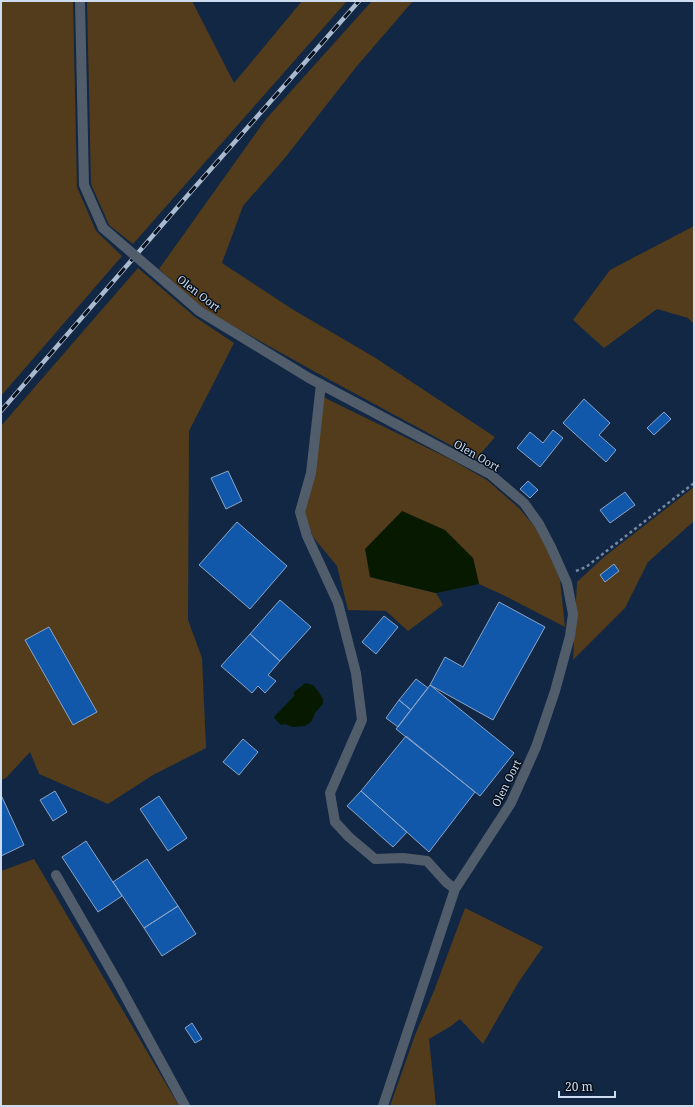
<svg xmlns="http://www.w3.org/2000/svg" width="695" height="1107" viewBox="0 0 695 1107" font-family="'Noto Serif',serif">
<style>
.green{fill:#523c1b}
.water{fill:#071a00}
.building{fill:#1258aa;stroke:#8ba5c9}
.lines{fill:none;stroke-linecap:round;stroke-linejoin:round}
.path{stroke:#7788a0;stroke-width:2.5;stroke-dasharray:3 3;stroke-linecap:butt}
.minor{stroke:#525d6c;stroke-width:10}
.rail-casing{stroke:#abbbcf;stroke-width:4.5}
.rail{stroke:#07101d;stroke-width:3;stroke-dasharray:9;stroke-linecap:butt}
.minor-bridge{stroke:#525d6c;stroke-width:10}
.labels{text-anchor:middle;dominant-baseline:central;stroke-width:3;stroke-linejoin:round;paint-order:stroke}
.street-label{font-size:11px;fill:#cedcef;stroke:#07101d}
</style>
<rect width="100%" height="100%" fill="#112744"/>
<path class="green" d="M1 1H73L77 187 96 231 122 256 1 396Z
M87 1H192L234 83 302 1H347L133 244 109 225 91 184Z
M372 1H413L357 66 284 159 243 206 222 263 292 309 374 357 495 437 476 459 319 374 201 308 159 269 266 119Z
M694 226V324L688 318 657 309 604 348 573 320 610 270Z
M138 268 195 317 234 343 189 431 188 620 202 658 206 748 153 775 108 804 39 774 30 752 6 778 1 780V426Z
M323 397 452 460 487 480 519 508 535 527 548 551 560 580 565 627 503 595 479 584 473 558 370 577 436 593 443 605 408 631 386 611 348 610 337 566 313 537 304 511Z
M694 487V521L648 562 625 608 573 660 577 582 604 557Z
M34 859 179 1106H1V871Z
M465 908 543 947 518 983 483 1044 460 1019 451 1026 429 1039 436 1106H390L415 1035 434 991Z"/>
<path class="water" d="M402 511 445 530 473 558 479 584 436 593 370 577 365 549Z
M306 683 313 685 318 691 323 699V704L315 713 311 722 305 726 292 727 285 724 281 725 274 718 275 716 294 696V692L303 685Z"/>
<path class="building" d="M584 399 610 423 599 435 616 450 606 462 563 423Z
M664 412 671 419 654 435 647 428Z
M553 430 563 438 540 467 517 448 530 432 543 443Z
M228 471 242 501 226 509 211 478Z
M528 481 538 490 530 498 520 489Z
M625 492 635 505 610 523 600 510Z
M237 522 287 566 250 609 199 565Z
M614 564 619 571 605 582 600 575Z
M280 600 311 627 280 661 250 634Z
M499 602 545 627 493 720 430 685 445 657 463 667Z
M384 616 398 627 376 654 362 642Z
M49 627 97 712 73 725 25 640Z
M250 634 280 661 268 675 276 681 265 693 258 686 252 693 221 666Z
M416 679 428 688 411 710 399 700Z
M430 685 514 753 480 796 396 729Z
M399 700 411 710 398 727 386 718Z
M406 736 475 792 429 852 361 791Z
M243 739 258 752 239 775 223 762Z
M55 791 67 812 53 821 40 800Z
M361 791 407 832 393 847 347 806Z
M1 795 24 845 1 856Z
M159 796 187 838 168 851 140 809Z
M86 841 122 896 98 912 62 857Z
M147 859 178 906 144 928 113 882Z
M178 906 196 934 162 956 144 928Z
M192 1023 202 1039 195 1043 185 1028Z"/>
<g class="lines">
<path class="path" d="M576 571 586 567 694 483"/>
<path class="minor" d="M80 1 84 185 103 228
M168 284 199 311 309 378 490 474 524 503 539 524 551 547 567 583 573 614 570 636 555 691 536 747 511 803 455 889 383 1106
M321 384 311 473 300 512 307 536 338 603 356 673 362 720 330 793 335 822 349 837 375 859 403 858 427 861 446 882 455 889
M56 875 117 981 185 1106"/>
<g class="rail-casing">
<path id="rail" d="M1 411 188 195 359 1"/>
</g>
<use href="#rail" class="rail"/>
<path class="minor-bridge" d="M103 228 168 284"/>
</g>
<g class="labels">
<g class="street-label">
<text transform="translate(199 293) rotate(38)">Olen Oort</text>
<text transform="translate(477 455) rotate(30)">Olen Oort</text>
<text transform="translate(506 783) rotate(-63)">Olen Oort</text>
</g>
</g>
<rect width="695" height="1107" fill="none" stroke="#cedcef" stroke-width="4"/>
<path d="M559 1091v6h56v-6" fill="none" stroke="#cedcef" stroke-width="2"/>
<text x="565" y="1091" font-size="12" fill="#cedcef" stroke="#07101d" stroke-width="3" paint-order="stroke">20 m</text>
</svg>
